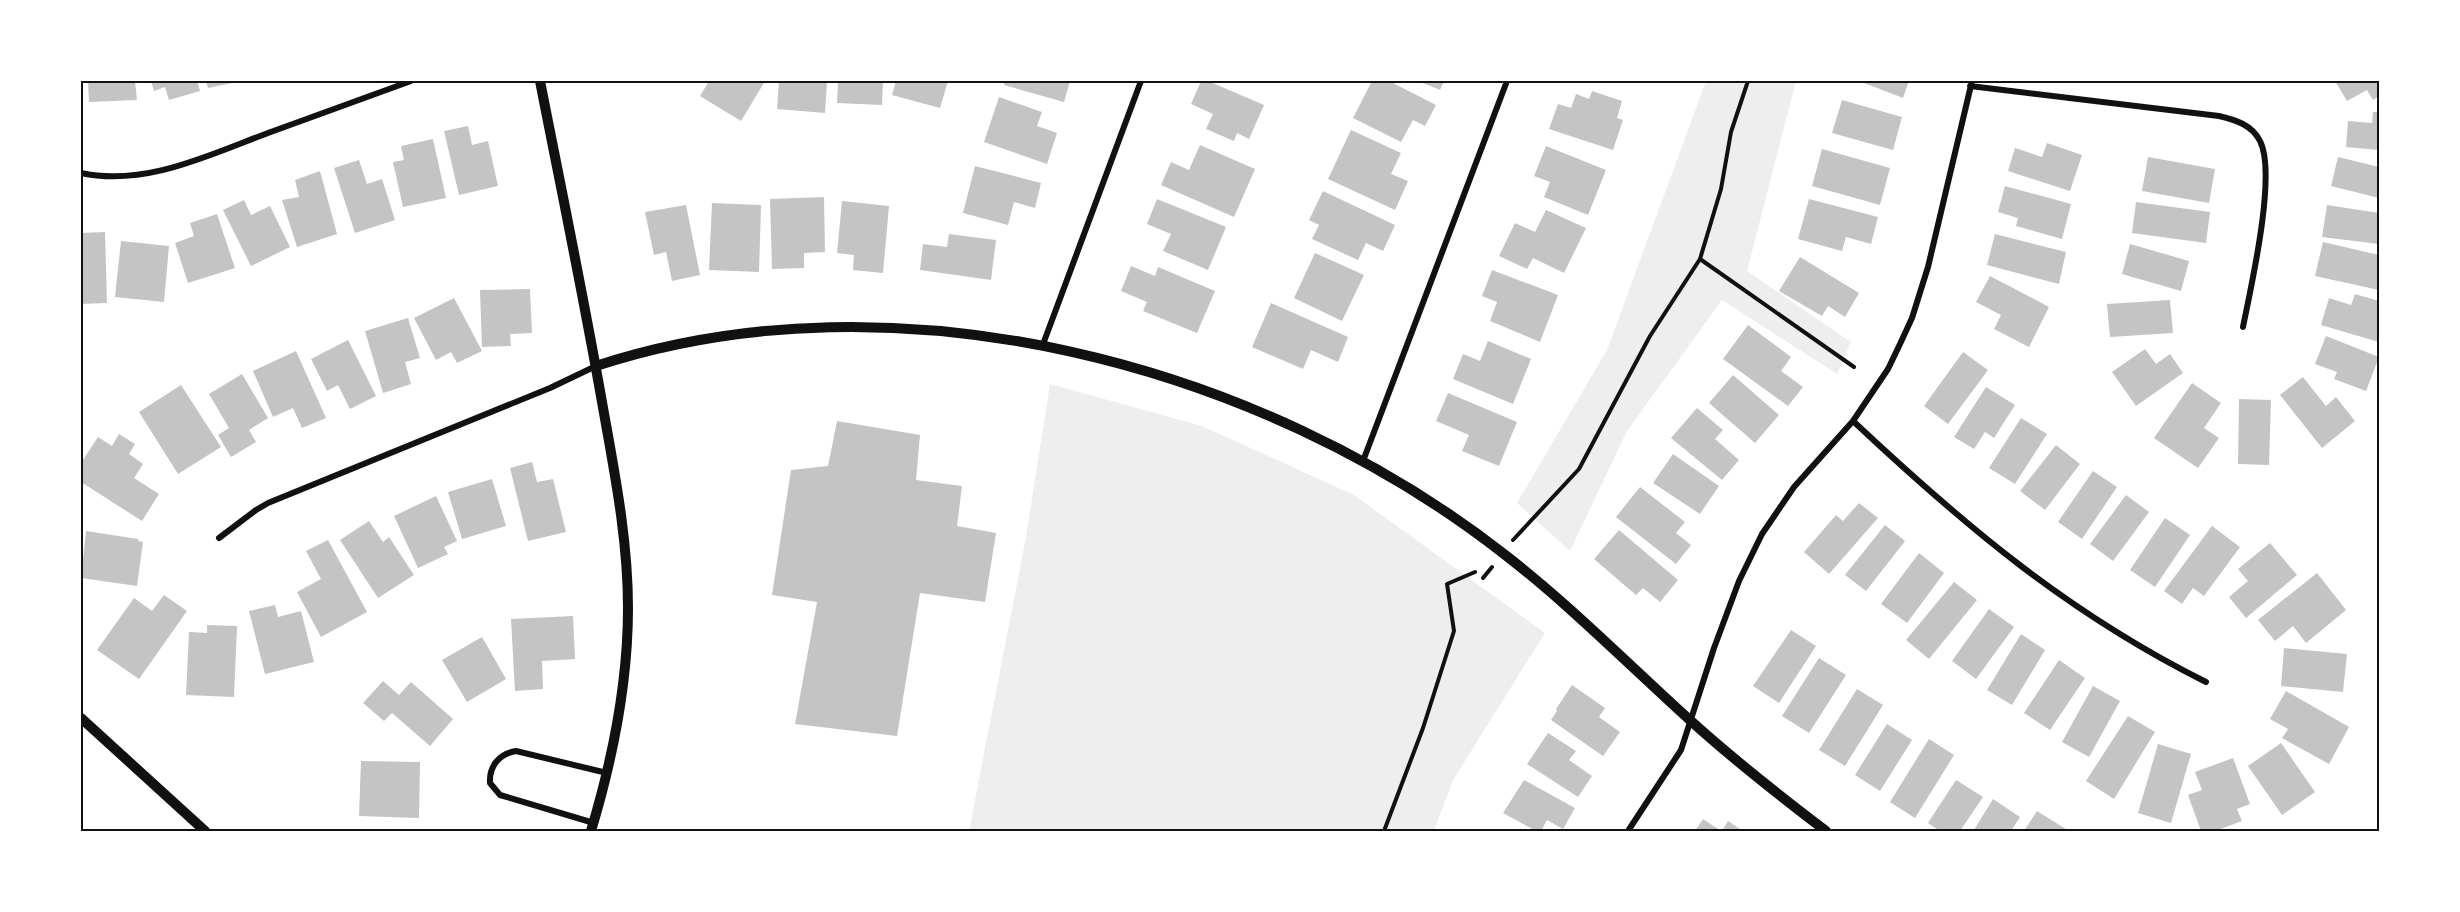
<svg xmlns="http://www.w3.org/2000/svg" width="2460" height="912" viewBox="0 0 2460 912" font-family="'PT Sans Narrow',sans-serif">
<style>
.green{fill:#eee}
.building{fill:#c4c4c4}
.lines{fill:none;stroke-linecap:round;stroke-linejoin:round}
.path{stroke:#111;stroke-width:4}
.minor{stroke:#111;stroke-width:6}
.tertiary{stroke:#111;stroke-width:10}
.neatline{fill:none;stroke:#111;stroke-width:2}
</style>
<rect width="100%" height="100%" fill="#fff"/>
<path class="green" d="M1706 81H1796L1747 271 1851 342 1837 374 1722 300 1627 431 1570 551 1517 503 1607 350Z
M1050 384 1202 426 1354 495 1545 633 1453 780 1434 831H969L1026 537Z"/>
<path class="building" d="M88 81H135L137 100 89 102Z
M151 81H197L200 91 169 100 165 87 154 91Z
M206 81H237V82L208 88Z
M709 81H765L741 121 700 96Z
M779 81H827L825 113 777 109Z
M838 81H883L882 105 837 103Z
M896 81H948L940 108 892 95Z
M1005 81H1070L1064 102 1004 85Z
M1201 81H1208L1264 105 1249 139 1237 133 1234 141 1206 129 1213 114 1191 104Z
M1372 81H1389L1436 105 1425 126 1413 120 1401 142 1353 118Z
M1418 81H1444L1440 90Z
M1859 81H1909L1903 98Z
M2335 81H2379V96L2373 100 2367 90 2347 101Z
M1592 91 1622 101 1617 118 1623 120 1613 150 1549 129 1558 104 1571 108 1576 94 1589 99Z
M999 97 1042 112 1037 126 1057 133 1047 164 984 142Z
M1842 100 1902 117 1893 150 1832 133Z
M2373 112H2379V150L2346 147 2348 121 2372 123Z
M468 126 472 145 488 141 498 186 459 195 444 131Z
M1351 130 1401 153 1391 174 1408 181 1395 210 1328 179Z
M433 139 446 198 403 207 393 162 404 160 401 146Z
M2047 143 2082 155 2070 191 2008 171 2015 148 2042 157Z
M1200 145 1255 169 1234 217 1161 185 1171 162 1189 170Z
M1546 146 1606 170 1588 215 1544 197 1550 182 1534 176Z
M1822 149 1890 168 1880 205 1812 186Z
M2148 157 2215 169 2209 203 2142 191Z
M2338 157 2379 167V198L2331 186Z
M359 160 367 184 382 179 395 220 355 233 334 168Z
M975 166 1041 183 1035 208 1014 202 1008 225 963 213Z
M320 171 337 234 297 247 282 200 299 197 295 180Z
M2005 186 2071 204 2062 239 2016 226 2018 218 1998 212Z
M1323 191 1395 225 1383 251 1366 243 1358 260 1312 239 1319 225 1309 220Z
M824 197 825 252 804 253V268L772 269 770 199Z
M1157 199 1226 227 1208 270 1163 251 1171 234 1147 224Z
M1809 199 1878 217 1871 244 1846 237 1842 251 1798 239Z
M244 200 251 215 270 206 290 247 251 266 223 210Z
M842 201 889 206 883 273 853 270 854 255 837 253Z
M2136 202 2210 212 2206 243 2132 233Z
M712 203 761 205 759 272 709 270Z
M686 205 700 275 672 281 666 252 654 255 645 212Z
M2327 205 2379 213V244L2322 237Z
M1546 210 1586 228 1564 273 1533 258 1527 269 1499 256 1515 223 1535 232Z
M217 214 235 268 188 283 175 243 194 236 190 223Z
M105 232 107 303 81 304V233Z
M949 234 996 240 991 280 920 270 923 244 947 247Z
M1995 234 2066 252 2059 284 1987 265Z
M121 241 169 246 164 302 115 297Z
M2323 242 2379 255V290L2315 276Z
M2130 244 2189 261 2181 291 2122 274Z
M1315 253 1364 275 1342 321 1294 298Z
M1800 257 1859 293 1845 317 1828 306 1822 316 1779 291Z
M1131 266 1155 276 1158 267 1215 291 1197 333 1143 311 1147 302 1121 291Z
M1492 270 1558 295 1540 342 1490 321 1497 302 1482 296Z
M1990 276 2049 307 2029 347 1994 329 2001 315 1976 302Z
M530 289 532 333 510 334 511 346 482 347 480 290Z
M2355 294 2379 301V342L2321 325 2329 298 2351 305Z
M454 298 482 351 457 363 451 352 436 360 414 318Z
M2170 300 2173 333 2110 337 2107 304Z
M1271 303 1348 337 1338 362 1311 350 1303 369 1252 347Z
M408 318 420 358 405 362 411 384 383 393 365 331Z
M1748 325 1791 357 1781 371 1803 387 1788 406 1723 359Z
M2326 336 2379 357 2366 391 2334 379 2337 372 2315 364Z
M348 340 376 396 350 409 338 385 327 391 311 359Z
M1488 341 1531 359 1513 404 1453 379 1463 354 1480 361Z
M2145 349 2156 364 2170 354 2183 373 2136 406 2112 372Z
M296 351 326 418 302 428 293 408 273 417 253 371Z
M1963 352 1988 370 1948 424 1924 406Z
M242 374 268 418 249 430 256 442 231 457 218 435 229 428 209 394Z
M1733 375 1779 415 1755 443 1709 403Z
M2303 377 2326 406 2336 397 2355 421 2322 448 2280 395Z
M2192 383 2221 403 2204 428 2219 438 2198 468 2154 438Z
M181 385 221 447 178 474 139 412Z
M1986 387 2015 405 1994 438 1985 432 1974 449 1954 437Z
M1448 393 1517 422 1499 466 1462 451 1469 435 1436 421Z
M2239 399 2271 400 2269 465 2238 464Z
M1697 408 1723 430 1715 439 1739 460 1722 480 1671 438Z
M2021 418 2047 434 2015 484 1989 468Z
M837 421 920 435 916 480 962 486 957 526 996 533 985 602 920 593 897 736 795 724 817 602 772 595 791 470 828 466Z
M119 434 135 444 129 454 143 464 134 478 159 494 142 521 81 482V463L98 437 112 446Z
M2056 445 2080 464 2045 510 2020 491Z
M1673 454 1719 486 1700 514 1653 483Z
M532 462 537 482 553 479 566 532 528 541 510 468Z
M2093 471 2117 487 2082 539 2058 522Z
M492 479 506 526 462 539 448 492Z
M1640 487 1685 522 1676 533 1691 545 1676 564 1616 517Z
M2126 495 2149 512 2113 561 2090 544Z
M436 496 457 541 444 547 448 554 418 568 394 516Z
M1859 503 1878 518 1829 574 1804 552 1836 515 1843 521Z
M2165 518 2190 535 2155 587 2130 570Z
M369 521 383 542 389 537 414 575 378 598 340 540Z
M1885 525 1905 541 1866 591 1845 575Z
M2212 526 2240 547 2204 596 2193 588 2182 604 2164 591Z
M1619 530 1678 580 1660 602 1643 588 1636 595 1594 559Z
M86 531 138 539V541L143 542 137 586 81 578Z
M328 540 367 612 321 637 297 592 321 579 306 551Z
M2270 543 2297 575 2246 618 2229 597 2248 581 2238 569Z
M1919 553 1944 573 1907 623 1881 604Z
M2317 573 2346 610 2306 643 2293 626 2275 641 2258 620Z
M1954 582 1977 600 1929 659 1906 640Z
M164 595 187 611 139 679 97 650 134 598 152 611Z
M275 605 278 617 301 611 314 662 265 674 249 611Z
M1989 609 2014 627 1976 679 1952 661Z
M573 616 575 659 542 661 543 689 515 691 511 619Z
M207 625 237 626 234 697 186 695 189 632 207 633Z
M1791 630 1816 646 1779 703 1753 686Z
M2021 634 2045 650 2012 705 1987 690Z
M482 637 506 679 467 702 442 660Z
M2284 648 2347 654 2343 692 2281 686Z
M1819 658 1846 675 1809 733 1782 716Z
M2059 660 2085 678 2050 730 2024 713Z
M383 681 399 695 411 682 453 719 430 746 392 713 384 721 363 703Z
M1572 685 1605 708 1599 717 1620 732 1603 756 1551 720 1557 711 1556 709Z
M2093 686 2120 701 2089 757 2062 742Z
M1857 689 1883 705 1845 766 1819 750Z
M2286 691 2349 727 2329 764 2282 738 2288 729 2270 719Z
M2128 716 2155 732 2114 799 2086 781Z
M1887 724 1912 740 1880 791 1855 775Z
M1548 733 1576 751 1569 760 1592 776 1578 797 1527 764Z
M1929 739 1954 755 1915 818 1890 802Z
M2281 743 2315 792 2282 815 2248 766Z
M2158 744 2191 754 2171 823 2138 813Z
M2233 758 2250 804 2237 809 2242 821 2215 831H2201L2188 795 2202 790 2195 772Z
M361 761 420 762 419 818 359 816Z
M1524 780 1575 808 1563 829 1547 820 1541 831H1536L1503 813Z
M1956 780 1983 797 1960 831H1940L1928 823Z
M1993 799 2020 817 2011 831 1974 830Z
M2037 811 2069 831H2024Z
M1703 819 1721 831H1695Z
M1728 821 1743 831H1722Z"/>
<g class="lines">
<path class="path" d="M1700 259 1854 367
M1513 540 1579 469 1650 336 1700 259 1721 189 1731 132 1748 81
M1483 578 1492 567
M1384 831 1423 728 1454 631 1447 584 1475 572"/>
<path class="minor" d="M1970 86 2219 116C2236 120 2252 125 2260 141 2277 174 2251 287 2243 327
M81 173C145 187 209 155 268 133 316 116 363 98 411 81
M1042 347 1141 81
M1853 421C1965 526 2068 613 2206 682
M1363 461 1507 81
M219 538 256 510 268 503 550 388 596 366
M594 823 500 795 490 783C489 766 499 754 516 751L607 773
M1628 831 1681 750 1714 648 1739 581 1762 534 1794 487 1853 421 1888 369 1900 344 1912 318 1928 267 1972 81"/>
<path class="tertiary" d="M540 81C561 188 583 294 602 402 614 470 628 538 628 608 628 685 613 758 591 831
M596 366C895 268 1260 363 1504 554 1570 605 1629 665 1691 721 1734 760 1780 796 1826 831
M81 718 205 831"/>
</g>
<rect width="2460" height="912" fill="none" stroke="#ffffff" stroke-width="165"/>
<rect x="82" y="82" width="2296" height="748" class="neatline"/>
</svg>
